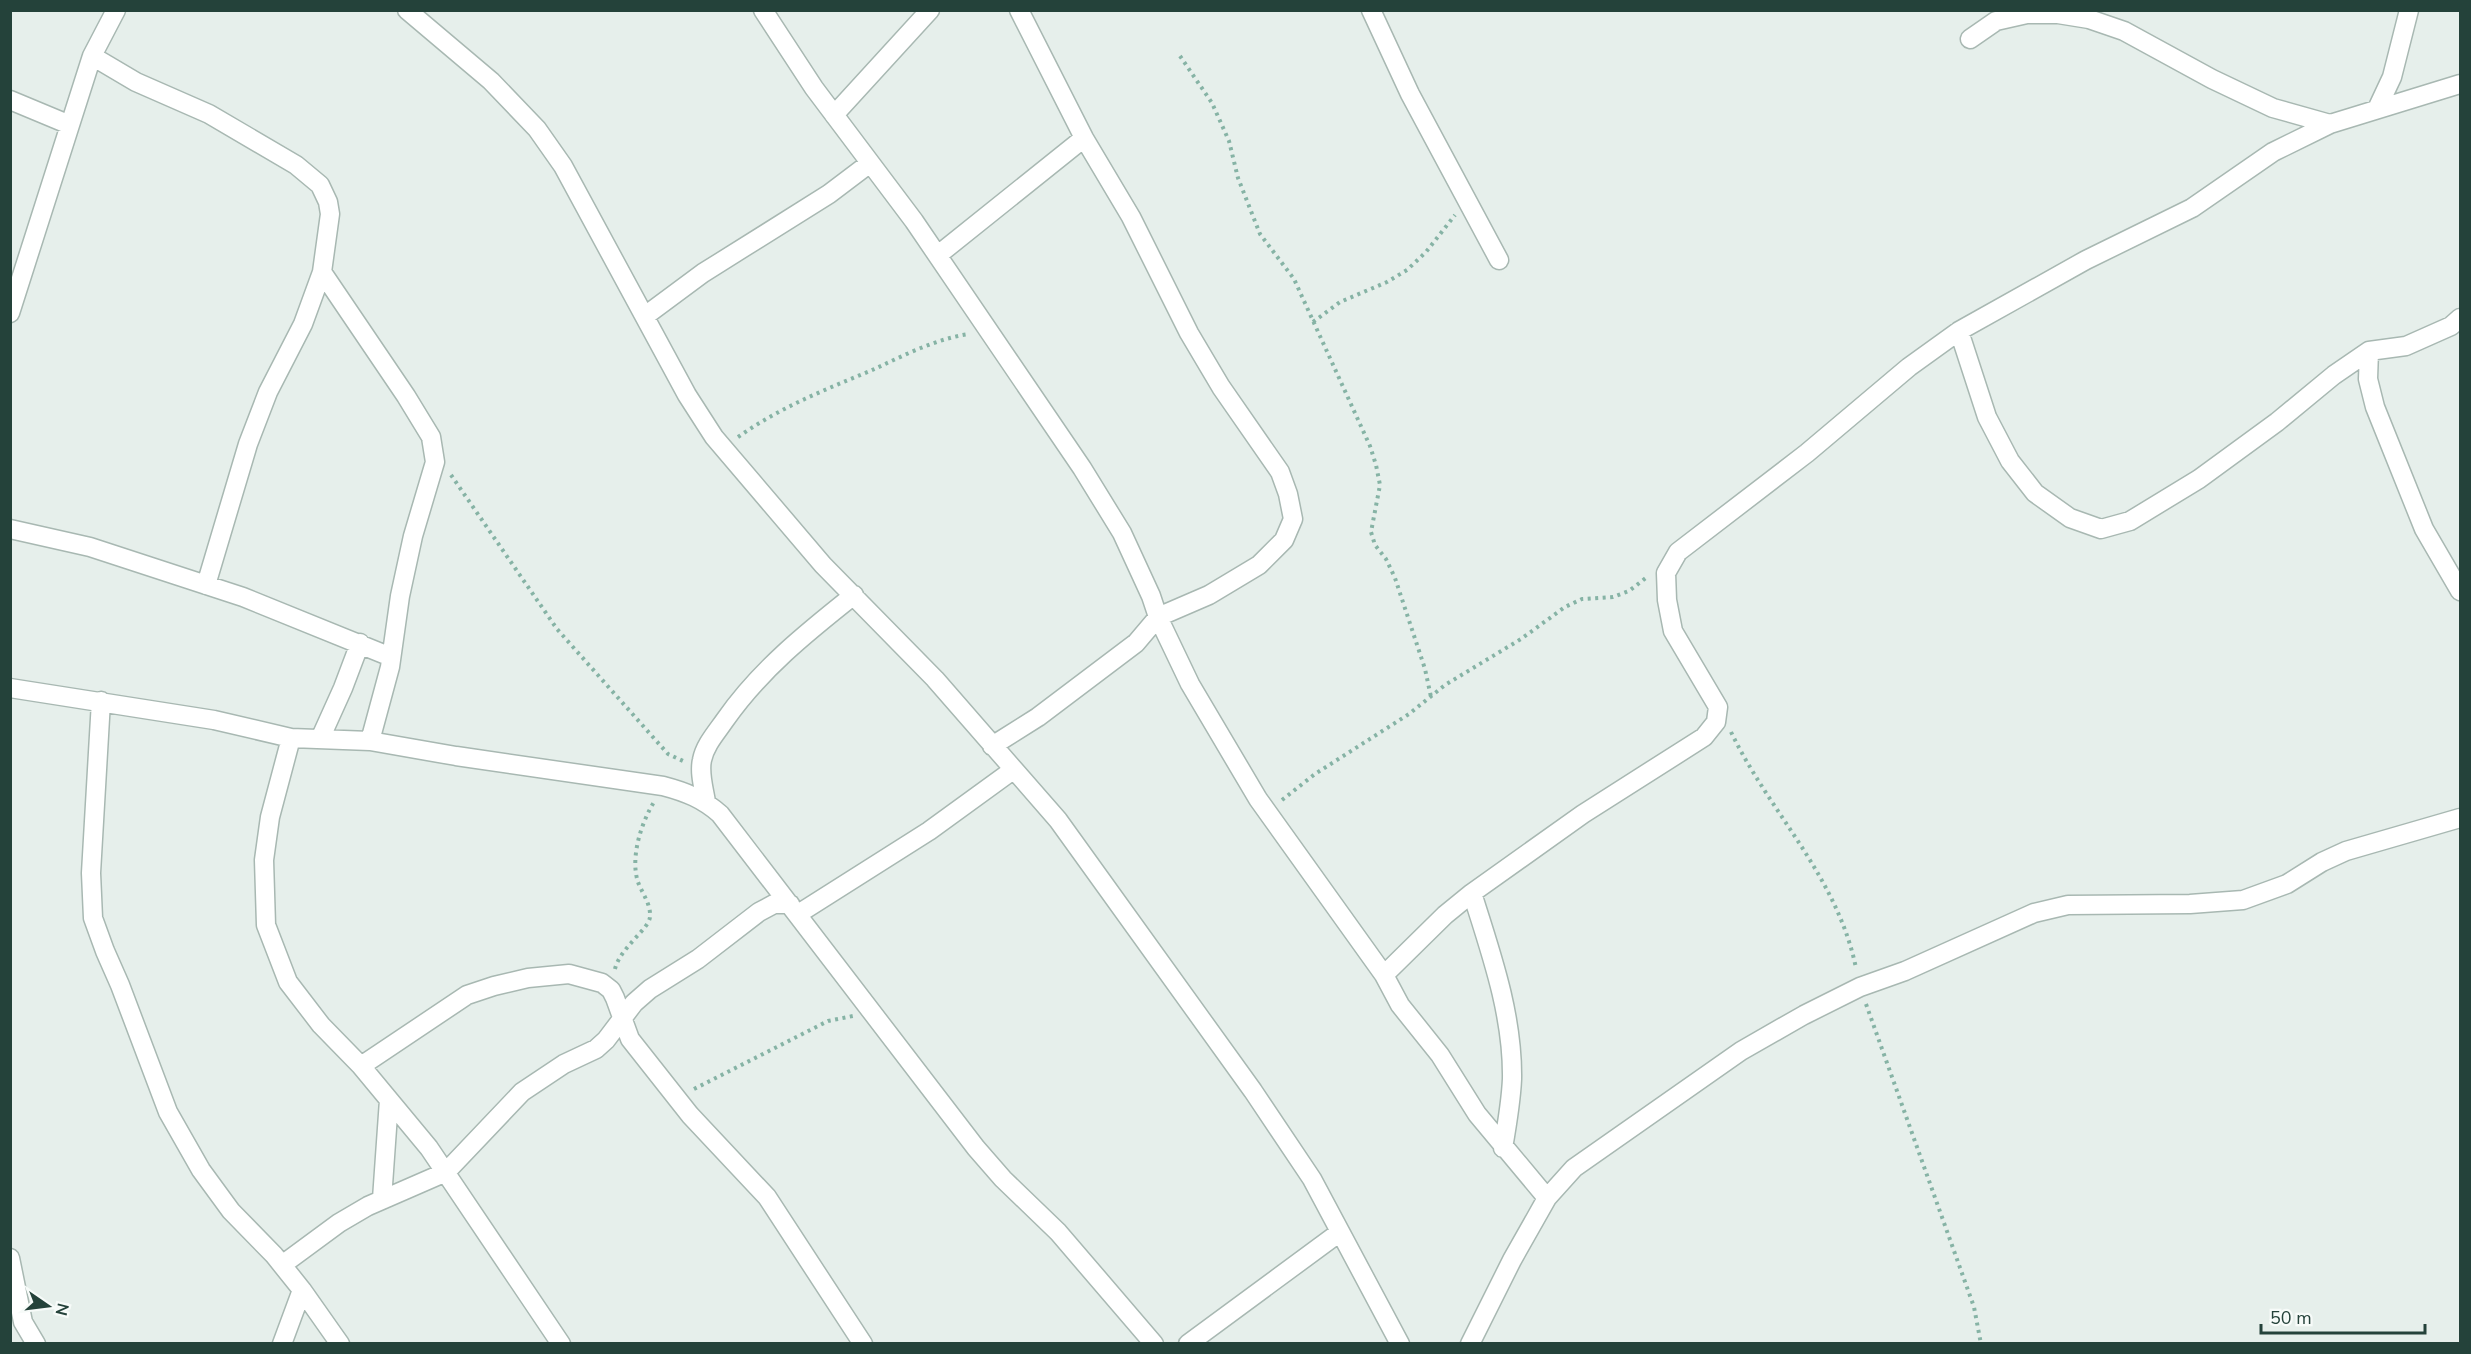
<svg xmlns="http://www.w3.org/2000/svg" width="2471" height="1354" viewBox="0 0 2471 1354" font-family="'Nunito Sans',sans-serif">
<style>
.lines{fill:none;stroke-linecap:round;stroke-linejoin:round}
.minor-casing{stroke:#a8b8b2;stroke-width:21}
.path{stroke:#86b3a5;stroke-width:4;stroke-dasharray:3 4.5;stroke-linecap:butt}
.minor{stroke:#fff;stroke-width:18}
</style>
<rect width="100%" height="100%" fill="#e6efeb"/>
<g class="lines">
<g class="minor-casing">
<path id="minor" d="M407 10 491 81 537 129 563 166 687 395 714 437 823 565 935 679 1058 820 1253 1091 1312 1179 1400 1344
M763 10 814 88 914 221 1082 468 1122 533 1151 596 1158 617 1190 684 1258 799 1384 975 1400 1005 1440 1055 1477 1114 1547 1198
M1371 10 1410 94 1499 260
M1970 39 1996 21 2027 14H2058L2089 19 2124 31 2212 79 2273 108 2330 124
M92 56 136 82 209 114 296 165 320 185 328 202 330 214 322 272 303 324 268 392 248 444 206 585
M10 100 70 125
M2377 109 2392 77 2409 10
M834 115 930 10
M938 255 1084 138
M322 272 406 396 431 437 435 462 413 536 400 596 390 667 370 741
M10 313 92 56 116 10
M645 316 703 273 829 194 870 163
M1959 331 1987 417 2010 461 2035 493 2070 518 2101 529 2130 521 2199 479 2277 422 2334 375 2369 351 2406 346 2451 326 2460 318
M2369 351 2368 379 2375 407 2424 529 2460 591
M10 529 90 547 243 597 391 657
M10 688 214 720 291 738 370 741 456 756 663 786C686 792 703 799 720 814L976 1148 1003 1179 1058 1232 1154 1344
M101 701 91 873 93 918 105 951 120 985 168 1112 201 1170 231 1211 274 1255 302 1290 340 1344
M291 738 270 817 264 860 266 925 288 982 321 1025 361 1066 429 1148 561 1344
M320 739 343 688 360 643
M992 746 1038 717 1136 643 1158 617 1209 595 1259 565 1284 540 1293 519 1288 494 1280 472 1221 387 1189 333 1131 217 1084 138 1019 10
M706 802C704 789 699 773 702 760 705 745 716 733 725 720 760 670 806 633 854 595
M1472 893C1491 953 1513 1015 1512 1079 1511 1102 1507 1125 1503 1148
M798 914 929 831 1013 770
M1384 975 1445 915 1472 893 1583 814 1704 737 1716 722 1718 707 1673 631 1667 600 1666 573 1678 552 1807 453 1909 367 1959 331 2086 260 2192 208 2273 152 2330 124 2460 84
M361 1066 467 995 494 986 528 978 569 974 602 983 611 990 615 998 630 1039 690 1115 767 1197 863 1344
M382 1199 389 1100
M10 1258 23 1322 36 1344
M282 1265 339 1223 368 1206 446 1172 522 1092 564 1064 596 1049 606 1040 634 1003 650 989 698 959 759 912 774 904H790
M282 1344 302 1290
M1188 1344 1340 1232
M1470 1344 1512 1260 1547 1198 1574 1168 1741 1051 1804 1015 1860 987 1905 971 2034 913 2068 905 2190 904 2243 900 2287 884 2322 862 2346 851 2460 818"/>
</g>
<path class="path" d="M1180 56 1212 103 1229 141 1238 178 1260 234 1294 279 1370 446 1376 465 1380 485 1371 532 1375 545 1386 559 1395 578 1425 669 1431 697
M1313 322 1340 302 1387 282 1407 270 1426 252 1455 215
M738 437C779 408 824 390 870 371 901 357 934 339 969 334
M451 475 557 629 668 754 683 761
M1731 732C1770 813 1837 876 1856 968
M1282 800 1315 774 1409 714 1445 685 1521 639 1565 607 1582 599 1613 597 1629 591 1647 577
M615 969C620 948 649 929 650 917 651 904 642 893 638 882 630 858 641 823 654 802
M1866 1004 1974 1307 1981 1344
M694 1089 828 1021 853 1016"/>
<use href="#minor" class="minor"/>
</g>
<rect width="2471" height="1354" fill="none" stroke="#24423a" stroke-width="24"/>
<g transform="translate(48 1306) rotate(104)" stroke="#f7fbf9" stroke-width="4.5" paint-order="stroke">
<path d="M0-4.5L10 22L0 15L-10 22Z" fill="#24423a"/>
<text y="-9" font-size="16" font-weight="bold" text-anchor="middle" fill="#24423a">N</text>
</g>
<path d="M2261 1324v9h164v-9" fill="none" stroke="#24423a" stroke-width="3"/>
<text x="2270" y="1324" font-size="18" fill="#24423a" stroke="#f7fbf9" stroke-width="4.5" paint-order="stroke">50 m</text>
</svg>
